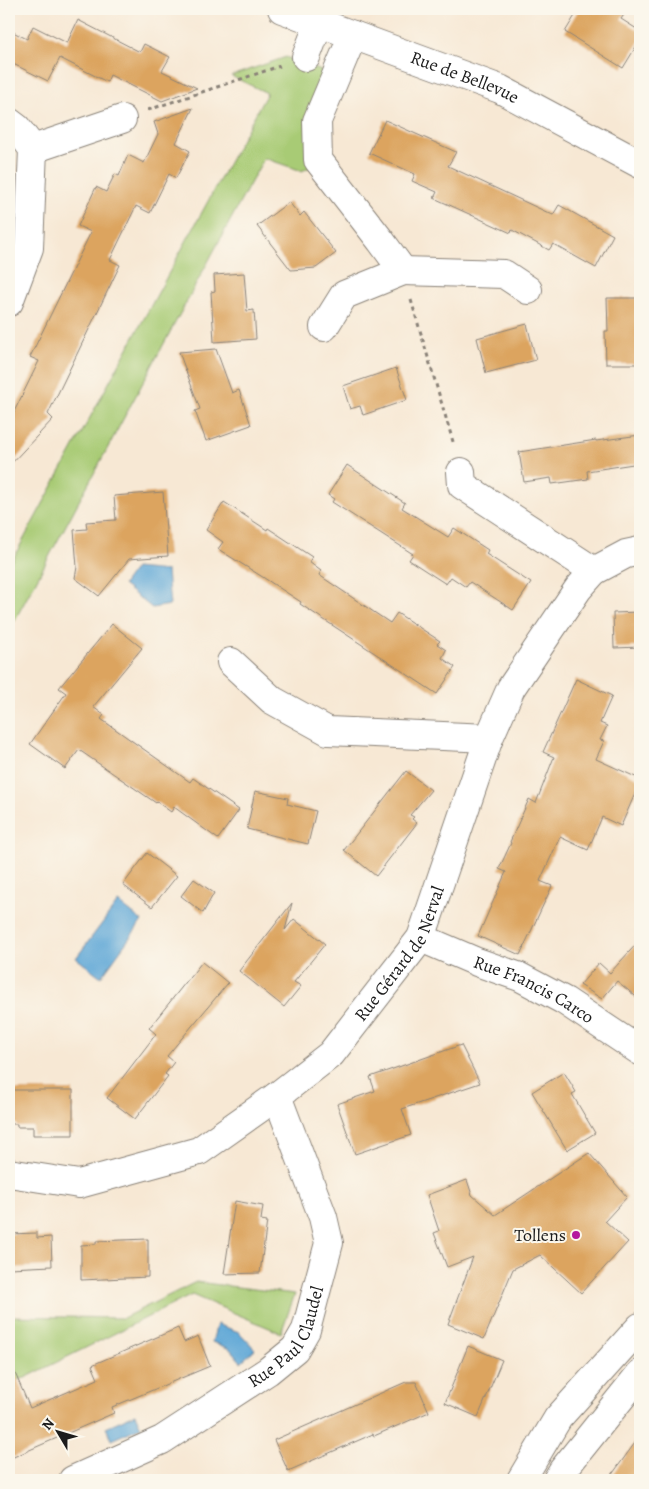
<svg xmlns="http://www.w3.org/2000/svg" width="649" height="1489" viewBox="0 0 649 1489" font-family="Alegreya,serif">
<style>
.green{fill:#a8cb74;stroke:#627448}
.water{fill:#60a8d7;stroke:#3e627a}
.building{fill:#dca45f}
.lines{fill:none;stroke-linecap:round;stroke-linejoin:round}
.minor-casing{stroke:#8a8278;stroke-width:30}
.major-casing{stroke:#8a8278;stroke-width:30}
.path{stroke:#8a8278;stroke-width:3;stroke-dasharray:4 4;stroke-linecap:butt}
.minor{stroke:#fff;stroke-width:28}
.major{stroke:#fff;stroke-width:28}
.poi-dot{fill:#b5179e;stroke:#fbf7ec;stroke-width:2}
.labels{text-anchor:middle;dominant-baseline:central;stroke-width:4;stroke-linejoin:round;paint-order:stroke}
.street-label{font-size:18px;fill:#1c1c1c;stroke:#fbf7ec}
.poi-label{font-size:18px;fill:#1c1c1c;stroke:#fbf7ec;text-anchor:end}
</style>
<rect width="100%" height="100%" fill="#fbf7ec"/>
<filter id="ink" filterUnits="userSpaceOnUse"><feTurbulence type="fractalNoise" baseFrequency=".02" numOctaves="2"/><feDisplacementMap in="SourceGraphic" scale="10" xChannelSelector="R" yChannelSelector="G"/><feConvolveMatrix kernelMatrix="1 2 1 2 8 2 1 2 1" color-interpolation-filters="sRGB"/></filter>
<filter id="wash" filterUnits="userSpaceOnUse"><feTurbulence type="fractalNoise" baseFrequency=".0096" numOctaves="4" result="noise"/><feDisplacementMap in="SourceGraphic" scale="20" xChannelSelector="R" yChannelSelector="G"/><feGaussianBlur stdDeviation="1.12" result="paint"/><feColorMatrix in="noise" values="0 0 0 0 0 0 0 0 0 0 0 0 0 0 0 0 0 1.4 0 .05"/><feComposite in="paint" operator="in"/></filter>
<g filter="url(#wash)">
<rect width="100%" height="100%" fill="#f7e8d4"/>
<path class="green" d="M286 57 324 72 310 167 302 171 264 158 9 631V566L267 93 231 76Z
M196 1282 295 1294 281 1333 192 1295 25 1378 9 1382V1316L123 1318Z"/>
<path class="water" d="M135 568 167 571 170 605 152 608 123 585Z
M118 902 142 921 101 977 76 958Z
M217 1324 239 1332 255 1349 241 1362 230 1349 212 1342Z
M135 1414 141 1427 111 1440 106 1427Z"/>
<g id="blocks">
<path class="building" d="M579 9H628L621 19 640 31V40L623 68 565 32Z
M78 20 140 52 144 44 170 57 162 71 197 88 162 101 110 75 107 82 60 58 48 81 9 62V30L27 39 33 26 67 43Z
M193 108 176 143 190 151 176 178 169 174 150 213 136 206 110 260 120 265 48 414 53 419 9 466V422L39 361 30 357 91 232 78 226 96 187 106 192 115 174 119 176 128 155 144 163 158 134 154 122Z
M385 120 456 152 448 166 553 215 559 205 613 235 596 268 553 244 549 250 512 230 511 233 434 198 437 192 412 181 415 174 369 153Z
M289 202 300 216 304 212 336 253 316 268 291 270 257 226Z
M244 273 247 311 254 310 256 339 214 342 211 292 215 291 214 275Z
M607 298H640V364H606L605 331H608Z
M527 324 536 360 486 373 477 338Z
M216 349 232 393 239 390 251 425 206 441 195 411 200 409 179 352Z
M396 368 407 400 363 415 360 406 350 409 343 386Z
M640 435V463L587 471 588 479 552 484 551 478 524 482 519 452 596 440V441Z
M347 465 405 503 402 508 448 537 454 528 488 550 486 554 531 583 513 610 470 582 466 587 451 577 446 584 409 560 413 554 332 502 334 499 328 495Z
M163 492 168 556 129 559 99 596 75 578 77 567 74 530 87 529 86 522 116 520 114 496Z
M224 502 267 530 268 528 312 557 309 562 321 571 319 575 390 623 397 613 440 641 437 644 446 650 442 658 455 667 437 694 300 604 301 602 261 576 218 549 223 542 206 530Z
M640 612V647L614 648 613 613Z
M112 624 142 648 93 707 104 715 101 719 190 782 193 778 239 810 218 839 174 807 171 812 157 802 156 803 79 750 65 769 30 744 66 693 59 688Z
M576 679 612 696 600 723 607 726 600 740 604 741 596 759 640 779V782L621 826 602 817 588 850 560 837 540 881 552 886 520 955 478 936 506 872 499 869 511 843 510 842 529 799 536 803 554 757 543 752Z
M406 771 431 790 410 815 414 817 412 819 417 823 376 876 344 850Z
M255 791 288 798 287 804 316 811 308 844 247 829Z
M147 853 177 876 152 907 123 885Z
M194 879 214 893 203 913 181 896Z
M292 903 285 930 294 919 325 944 294 982 301 986 284 1007 239 971Z
M640 940V1000L617 981 602 999 580 985 599 963 610 973Z
M202 962 228 983 167 1056 174 1062 165 1074 168 1076 135 1119 107 1098 156 1034 149 1028Z
M461 1045 480 1083 402 1109 411 1135 355 1154 337 1104 375 1091 370 1077Z
M564 1072 576 1092 572 1094 595 1133 567 1150 532 1092Z
M9 1090H73V1135H33V1127H17V1124H9Z
M589 1153 627 1197 605 1221 628 1242 581 1293 540 1255 513 1269 484 1339 448 1324 473 1257 447 1267 434 1233 439 1231 427 1195 467 1180 472 1195 495 1215Z
M235 1201 263 1206 261 1220 267 1221 260 1273 224 1274Z
M37 1233V1238L51 1237 52 1266 9 1268V1234Z
M148 1239V1277L81 1280V1245L96 1244V1241Z
M178 1328 184 1342 198 1336 210 1366 112 1407 114 1413 9 1459V1359L30 1408 98 1379 92 1365Z
M468 1346 502 1360 478 1417 445 1403Z
M406 1382H416L429 1412 374 1436 373 1434 288 1471 274 1440Z
M640 1436V1480H608Z"/>
</g>
</g>
<g filter="url(#ink)">
<use href="#blocks" fill-opacity="0" stroke="#8a8278" stroke-width="1"/>
<g class="lines">
<g class="minor-casing">
<g id="minor">
<path id="s1" d="M282 9 500 89 640 164"/>
<path d="M306 57 319 23"/>
<path d="M9 122 17 128 33 149 29 248 9 302"/>
<path d="M33 149 122 119"/>
<path d="M403 271 504 274 528 290"/>
<path d="M324 327 344 295 403 271 381 241 318 160 317 121 353 35"/>
<path d="M461 472 462 485 594 571"/>
<path d="M231 662 272 700 328 731 489 738"/>
<path id="s2" d="M421 938 477 962 520 977 565 1001 640 1051"/>
<path id="s3" d="M9 1173 79 1184 199 1151 277 1096 331 1054 421 938 489 738 511 688 578 589 594 571 626 554 640 551"/>
<path id="s4" d="M73 1480 162 1440 268 1371 295 1349 306 1330 329 1243 323 1217 277 1096"/>
</g>
</g>
<g class="major-casing">
<path id="major" d="M521 1480 558 1418 640 1327
M557 1480 563 1470 640 1374"/>
</g>
<path class="path" d="M148 110 280 66
M411 300 454 445"/>
<use href="#minor" class="minor"/>
<use href="#major" class="major"/>
</g>
</g>
<circle class="poi-dot" cx="576" cy="1235" r="5"/>
<g class="labels">
<g class="street-label">
<text stroke="none"><textPath href="#s1" startOffset="195">Rue de Bellevue</textPath></text>
<text stroke="none"><textPath href="#s3" startOffset="482">Rue Gérard de Nerval</textPath></text>
<text stroke="none"><textPath href="#s2" startOffset="124">Rue Francis Carco</textPath></text>
<text stroke="none"><textPath href="#s4" startOffset="264">Rue Paul Claudel</textPath></text>
</g>
<g class="poi-label">
<text x="566" y="1235">Tollens</text>
</g>
</g>
<rect width="649" height="1489" fill="none" stroke="#fbf7ec" stroke-width="30"/>
<g transform="translate(58 1432) rotate(308)" stroke="#fbf7ec" stroke-width="4" paint-order="stroke">
<path d="M0-4L9 19L0 12L-9 19Z" fill="#1c1c1c"/>
<text y="-8" font-size="14" font-weight="bold" text-anchor="middle" fill="#1c1c1c">N</text>
</g>
</svg>
